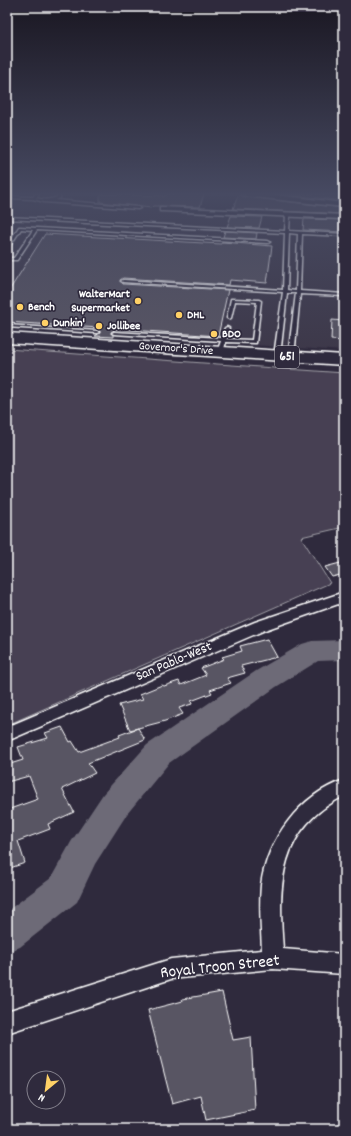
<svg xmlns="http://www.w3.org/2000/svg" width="351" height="1136" viewBox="0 0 351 1136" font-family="Dekko,sans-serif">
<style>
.built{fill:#3c3749}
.green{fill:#464152;stroke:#a2a0a8}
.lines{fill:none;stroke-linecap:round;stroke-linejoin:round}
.river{fill:#6d6a77;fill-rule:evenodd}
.building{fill:#595564;stroke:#fff}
.lane-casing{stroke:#fff;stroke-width:3}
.street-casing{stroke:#fff;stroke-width:3}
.highway-casing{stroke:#fff;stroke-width:3}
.lane{fill:#2f2a3d;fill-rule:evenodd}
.street{fill:#2f2a3d;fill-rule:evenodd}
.highway{fill:#2f2a3d;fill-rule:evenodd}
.poi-dot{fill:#ffd166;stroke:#2f2a3d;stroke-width:1.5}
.labels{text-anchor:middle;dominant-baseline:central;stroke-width:3.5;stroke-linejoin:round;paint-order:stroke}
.far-poi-label{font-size:12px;font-weight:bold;fill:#fff;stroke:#2f2a3d;text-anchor:start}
.far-street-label{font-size:12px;fill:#fff;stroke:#2f2a3d}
.shield{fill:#2f2a3d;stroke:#c1bfc5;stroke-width:1}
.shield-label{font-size:13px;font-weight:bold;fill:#fff}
.street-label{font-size:14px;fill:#fff;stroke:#2f2a3d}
.near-street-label{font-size:17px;fill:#fff;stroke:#2f2a3d}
</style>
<rect width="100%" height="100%" fill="#2f2a3d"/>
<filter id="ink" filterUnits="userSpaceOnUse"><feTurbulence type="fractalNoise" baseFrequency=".025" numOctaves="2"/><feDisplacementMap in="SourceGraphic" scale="8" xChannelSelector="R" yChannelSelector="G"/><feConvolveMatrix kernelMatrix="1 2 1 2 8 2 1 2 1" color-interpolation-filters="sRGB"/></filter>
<g filter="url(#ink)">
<path class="built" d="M7 202 344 219V351L7 329Z"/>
<path class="green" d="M7 349 344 373V527L301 537 330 583 7 725Z"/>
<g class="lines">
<path class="river" d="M344 640V660L318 661 276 687 169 763 127 814 95 864 77 902 20 947 7 952V911L51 878 71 842 103 794 147 745 256 671 302 644 312 641Z"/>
</g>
<path class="building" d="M100 194 166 196 167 194H204L200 207 160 206H153L151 208 100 202Z
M283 194H344V201Z
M238 195 246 197 344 208V214L233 209Z
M231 216 262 217 259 228 227 227Z
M304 219 344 220V232L303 230Z
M225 231 257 233 256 239 223 237Z
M45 234 221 244 222 242 272 246 267 283 230 280 229 285 123 278 120 280 123 284 228 290 218 336 116 329 111 332 113 335V337L95 336 100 333 99 328 7 322V294Z
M332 320 344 321V341L331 340Z
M344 562V574L332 577 325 567Z
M267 639 277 657 241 666 245 673 227 678 231 683 210 690 212 693 191 701 192 704 179 708 183 714 165 721 138 728 145 740 88 763 95 773 62 789 74 812 48 824 50 829 18 841 25 863 7 869V810L38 799 29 776 7 782V765L23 760 18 747 48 738 45 733 62 727 70 742 72 741 79 752 120 737 119 735 138 728 130 730 119 705 143 699 140 694 162 685 164 686 179 681 181 685 206 675 201 668 224 659 222 657 242 651 240 646Z
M222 992 233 1040 251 1037 255 1110 206 1120 201 1096 172 1104 148 1010 183 1001 182 999Z"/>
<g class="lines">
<g class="lane-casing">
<path id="lane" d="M35 194H39L36 198C43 200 50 200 57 197L56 194H60V198L56 200 138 207 140 208 138 209 44 202 33 199 7 198V196L33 197Z
M288 214 290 215 289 231 344 234V236L302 234 300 291 344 294V296L300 294 294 357 291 359 288 357 296 293H287L280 356 277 358 274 356 283 292 123 282 121 281 123 280 283 290 285 233 7 219V217L285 231 286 215ZM289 233 298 234 296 291 287 290Z
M19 227 268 241 270 242 268 243 37 230 17 260H7V258H14L33 230 21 229 8 249H7V245Z
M231 299 259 300 261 301 256 343 226 342 223 352 220 354 217 352 221 341 114 334 112 333 114 332 221 338 225 328 227 327 229 328 226 339 252 340 257 302 235 301 231 318 229 319 227 318Z
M7 325 97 331 99 332 97 333 7 327Z"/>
</g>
<g class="street-casing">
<path id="street" d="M242 194H268L344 203V207L246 196Z
M160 207 344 215V219L163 211H160Z
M344 592V602L265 630 7 741V727L255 622Z
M344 780V796C278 829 278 885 283 949L344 954V974L273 969 171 979 7 1033V1011L171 959 262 950C261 928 259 907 261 885 267 839 300 795 344 780Z"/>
</g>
<g class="highway-casing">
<path id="highway" d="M7 333 344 355V365L7 343Z"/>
</g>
<use href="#lane" class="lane"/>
<use href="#street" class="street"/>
<use href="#highway" class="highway"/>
</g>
</g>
<linearGradient id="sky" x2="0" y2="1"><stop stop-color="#1a1722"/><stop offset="0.55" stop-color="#474a62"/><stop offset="1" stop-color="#474a62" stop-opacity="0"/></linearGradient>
<rect width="351" height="353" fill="url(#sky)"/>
<g class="poi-dot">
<circle cx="138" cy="301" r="4"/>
<circle cx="20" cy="307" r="4"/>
<circle cx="179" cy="315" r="4"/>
<circle cx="45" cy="323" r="4"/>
<circle cx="99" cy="326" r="4"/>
<circle cx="214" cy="334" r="4"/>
</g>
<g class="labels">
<g class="far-poi-label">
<text x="130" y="294" text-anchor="end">WalterMart<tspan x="130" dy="14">Supermarket</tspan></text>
<text x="28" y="307">Bench</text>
<text x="187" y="315">DHL</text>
<text x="53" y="323">Dunkin'</text>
<text x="107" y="326">Jollibee</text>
<text x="222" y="334">BDO</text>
</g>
<g class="far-street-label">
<text transform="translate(176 349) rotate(4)">Governor's Drive</text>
</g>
<rect class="shield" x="275" y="346" width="24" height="22" rx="3"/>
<g class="shield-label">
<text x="287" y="357">651</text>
</g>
<g class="street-label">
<text transform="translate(174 662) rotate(-23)">San Pablo-West</text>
</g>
<g class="near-street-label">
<text transform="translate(220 968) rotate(-6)">Royal Troon Street</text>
</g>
</g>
<rect width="351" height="1136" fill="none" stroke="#2f2a3d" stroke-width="24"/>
<rect x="12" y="12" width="327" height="1112" fill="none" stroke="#fff" stroke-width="1.5" filter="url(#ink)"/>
<g transform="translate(46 1090) rotate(209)"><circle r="19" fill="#2f2a3d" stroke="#827f8b"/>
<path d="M0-3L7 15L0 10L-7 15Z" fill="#ffd166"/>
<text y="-6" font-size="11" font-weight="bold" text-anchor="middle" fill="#ffffff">N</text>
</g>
</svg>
